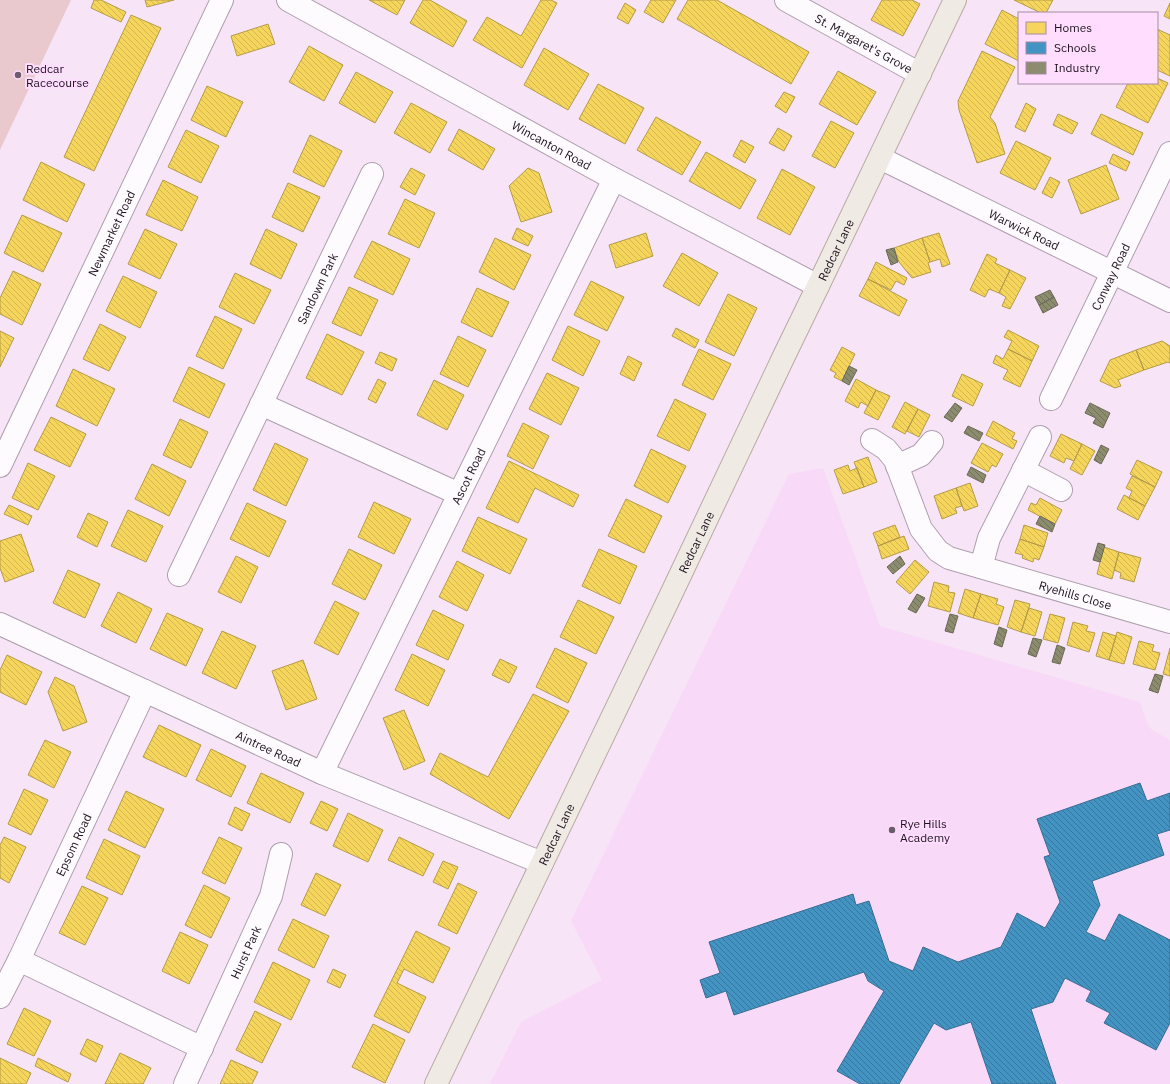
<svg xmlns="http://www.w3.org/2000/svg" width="1170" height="1084" viewBox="0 0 1170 1084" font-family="'IBM Plex Sans',sans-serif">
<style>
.built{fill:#f8d9f7}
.green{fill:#eac9ce}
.homes{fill:url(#homes-back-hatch);stroke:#b59b49}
.schools{fill:url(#schools-back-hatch);stroke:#386d92}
.industry{fill:url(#industry-back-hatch);stroke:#6b6856}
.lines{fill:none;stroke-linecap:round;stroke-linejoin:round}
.minor-casing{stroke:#ad9fad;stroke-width:24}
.major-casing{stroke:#b8aaa4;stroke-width:24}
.minor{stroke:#fefbfe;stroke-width:22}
.major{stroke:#f0eae4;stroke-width:22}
.poi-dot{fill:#6a5c6a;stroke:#ffddfe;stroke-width:1.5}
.labels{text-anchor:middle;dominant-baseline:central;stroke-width:4;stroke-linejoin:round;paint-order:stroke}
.street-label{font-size:12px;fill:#1e131e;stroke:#ffddfe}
.poi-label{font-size:12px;fill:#1e131e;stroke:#ffddfe;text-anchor:start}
</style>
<defs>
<pattern id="homes-back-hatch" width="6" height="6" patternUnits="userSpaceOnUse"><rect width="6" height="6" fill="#f6d55c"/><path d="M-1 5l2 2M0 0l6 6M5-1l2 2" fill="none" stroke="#d2b650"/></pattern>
<pattern id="schools-back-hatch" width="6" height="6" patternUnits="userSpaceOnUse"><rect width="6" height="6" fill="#4393c3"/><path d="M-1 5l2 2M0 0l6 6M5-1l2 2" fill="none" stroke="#37779e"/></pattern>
<pattern id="industry-back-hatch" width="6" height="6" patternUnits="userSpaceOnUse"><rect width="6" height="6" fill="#8c8c6e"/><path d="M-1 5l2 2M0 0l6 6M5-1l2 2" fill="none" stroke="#72715a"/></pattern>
</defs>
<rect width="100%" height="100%" fill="#f7e5f7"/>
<path class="built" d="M823 468 880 626 1140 702 1148 725 1152 730 1170 740V1084H490L521 1022 602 980 571 921 789 474Z"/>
<path class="green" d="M0 0H71L0 150Z"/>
<path class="homes" d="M94 0H101L126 12 121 22 91 8Z
M145 0H174L147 7Z
M369 0H405L397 15Z
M423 0H430L467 21 453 47 410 23Z
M541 0H551L557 3 522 68 473 40 487 17 521 36Z
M651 0H676L663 23 644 12Z
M688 0H717L809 52 791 84 677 19Z
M882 0H912L920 4 903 36 871 20Z
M1014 0H1053L1046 13H1041Z
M625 3 636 10 628 24 617 18Z
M1170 3V19L1164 16Z
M1002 10 1019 19V61L985 44Z
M131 15 161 28 94 171 64 157Z
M268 24 275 44 237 56 231 36Z
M1157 29 1170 35V76L1157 70Z
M309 46 343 65 324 101 289 82Z
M544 48 589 74 568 110 524 85Z
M982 51 1015 67 990 117 995 123 1005 154 977 163 959 110 958 101Z
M838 71 876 92 857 125 819 104Z
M356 72 393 92 375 123 339 103Z
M1157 78 1168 83 1148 123 1116 107 1128 83H1157Z
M598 84 644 108 625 144 579 119Z
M207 86 243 102 226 137 191 120Z
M784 92 795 97 786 113 775 106Z
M411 103 447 122 430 153 394 133Z
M1026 103 1036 109 1025 132 1015 127Z
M1058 114 1078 123 1072 134 1053 125Z
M1101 114 1143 133 1133 155 1091 134Z
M656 117 701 142 682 175 637 150Z
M831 121 854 133 835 168 812 156Z
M778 128 792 136 784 151 769 143Z
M459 129 495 149 483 170 448 150Z
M186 130 219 146 201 183 168 167Z
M310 135 342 151 324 187 293 172Z
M741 140 754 147 745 163 733 156Z
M1016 141 1051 158 1035 190 1000 173Z
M706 152 756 180 740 209 689 181Z
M1113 154 1130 162 1126 171 1109 163Z
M41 162 85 184 67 222 23 200Z
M1106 165 1119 199 1081 214 1068 180Z
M411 168 425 175 415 195 400 187Z
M528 168 539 173 552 212 521 222 509 186Z
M782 169 815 187 790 235 757 218Z
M1050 177 1060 182 1052 198 1042 193Z
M163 180 198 197 182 231 146 215Z
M288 183 320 197 303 232 272 217Z
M405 199 435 213 419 248 388 234Z
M22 215 62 233 43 272 4 253Z
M517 228 533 236 528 246 512 239Z
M145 229 177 244 160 279 128 264Z
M266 229 297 244 281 279 250 264Z
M646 233 653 256 616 268 609 245Z
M939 233 950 264 942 267 940 259 930 262 922 238Z
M495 238 531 255 514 290 479 272Z
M922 238 930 262 928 263 931 272 912 278 899 262 894 248Z
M372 241 410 259 393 295 354 277Z
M682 253 718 273 699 306 663 286Z
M987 254 997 259 995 263 1010 270 999 293 989 289 985 297 970 290Z
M876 262 907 278 904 285 896 281 891 290 868 279Z
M1010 270 1026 278 1010 309 1002 306 1006 297 999 293Z
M13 271 41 284 22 325 0 314V298Z
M235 273 271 290 254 324 219 307Z
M123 276 157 292 140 328 106 311Z
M868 279 907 300 899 316 859 296Z
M591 281 624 297 607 331 574 315Z
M349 287 378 300 361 336 332 323Z
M477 288 509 302 492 337 461 322Z
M728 294 757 308 734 356 705 342Z
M215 316 242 329 223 369 196 356Z
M100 324 126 337 109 371 83 359Z
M568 326 600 341 583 376 552 360Z
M676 328 699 340 695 348 672 336Z
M1008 330 1039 346 1032 361 1008 349 1012 341 1004 337Z
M0 331 14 338 0 367Z
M327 334 364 352 342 395 306 378Z
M458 336 486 350 468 387 440 374Z
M1162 341 1170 346V363L1168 362 1144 370 1136 350Z
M842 347 855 354 842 381 834 377 836 373 830 370Z
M699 349 731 364 713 400 682 385Z
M1008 349 1032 361 1020 387 1003 379 1008 370 993 363 996 355 1003 359Z
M1136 350 1144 370 1118 380 1121 386 1115 388 1100 381 1110 360Z
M380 352 397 359 392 371 375 363Z
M628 356 642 363 634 381 620 374Z
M189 367 225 384 209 418 173 401Z
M73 369 115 389 97 426 56 406Z
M547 373 579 388 561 425 529 409Z
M962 374 983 384 973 406 952 396Z
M378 379 386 383 376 403 368 399Z
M856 379 876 390 868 406 861 402 858 408 845 401Z
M434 380 464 395 447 430 417 415Z
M876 390 890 396 878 420 864 413Z
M675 399 706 414 689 451 657 436Z
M905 402 918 409 905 434 892 427Z
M918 409 930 415 919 437 907 431Z
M51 417 86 434 70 467 34 450Z
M180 419 208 432 191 468 163 455Z
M993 421 1015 433 1012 439 1017 441 1013 449 986 435Z
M523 423 549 436 533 469 507 456Z
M1061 434 1082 444 1074 461 1066 458 1064 463 1050 456Z
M275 443 308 459 286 506 253 490Z
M982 443 1003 454 996 467 992 465 988 472 971 463Z
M1082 444 1095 451 1082 475 1070 469Z
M651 449 686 466 668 503 634 486Z
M868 457 877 482 864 487 854 462Z
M1137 460 1162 472 1155 487 1130 474Z
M509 461 579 495 573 507 535 488 518 523 486 508Z
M28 463 55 476 38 510 12 498Z
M152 464 186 481 169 516 135 499Z
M848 465 850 471 857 468 864 487 843 494 834 470Z
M1132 476 1155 487 1145 506 1129 498 1132 491 1126 488Z
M970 483 978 506 964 511 956 488Z
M956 488 962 506 955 508 957 513 942 519 934 496Z
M1124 495 1145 506 1138 520 1117 509Z
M1040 498 1062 510 1055 524 1028 510 1031 503 1036 505Z
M626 499 662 516 644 553 608 536Z
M374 502 411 519 394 554 358 537Z
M247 503 286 521 269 557 230 539Z
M9 505 32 516 28 525 4 514Z
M128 510 163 526 146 562 111 546Z
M88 513 108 522 97 547 77 537Z
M478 517 527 539 510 574 462 551Z
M895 525 900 537 878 546 873 533Z
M1024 525 1048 533 1044 547 1020 539Z
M21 534 34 571 5 582 0 568V541Z
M904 536 909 549 882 559 878 546Z
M1020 539 1044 547 1039 560 1034 558 1033 562 1022 558 1023 555 1015 553Z
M1104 547 1119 552 1112 579 1097 574Z
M349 549 382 565 365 600 332 584Z
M599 549 637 566 620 604 582 586Z
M1119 552 1141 558 1134 582 1120 578 1121 573 1114 570Z
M236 556 258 567 241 603 218 592Z
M915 560 929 572 910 594 896 582Z
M457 561 484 575 467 611 439 597Z
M68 570 100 584 85 618 53 603Z
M934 582 949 586 948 592 955 593 950 612 928 606Z
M965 589 981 594 973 618 958 613Z
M118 592 152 609 136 643 101 626Z
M981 594 998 599 996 604 1004 607 998 625 973 618Z
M578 600 614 617 596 654 560 637Z
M1015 600 1030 604 1021 632 1007 627Z
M335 601 359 613 338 655 314 643Z
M1029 608 1042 612 1035 636 1021 632Z
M433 610 464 625 448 660 416 645Z
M167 613 203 629 186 666 150 649Z
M1050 614 1065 618 1058 643 1043 639Z
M1073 622 1088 626 1086 631 1095 633 1089 652 1067 645Z
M222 631 256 646 236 689 202 673Z
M1103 632 1116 636 1109 660 1096 656Z
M1117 632 1132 637 1124 664 1109 660Z
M1139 641 1154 645 1152 651 1160 653 1155 670 1133 664Z
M555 648 587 663 568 703 536 687Z
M1170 648V676L1163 674Z
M412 654 445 670 428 706 395 690Z
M7 655 42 672 26 705 0 692V670Z
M500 659 517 667 509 683 492 675Z
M303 660 317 699 286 710 272 671Z
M55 677 74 686 87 722 63 731 48 692Z
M533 694 569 711 509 819 430 774 440 753 488 777Z
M404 710 425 761 404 770 383 718Z
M159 725 201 745 186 777 143 757Z
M45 740 71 752 54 788 28 775Z
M211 749 246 766 231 797 196 780Z
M261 773 304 793 290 823 247 803Z
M24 789 48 800 31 835 8 824Z
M126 791 164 809 145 848 108 830Z
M321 801 338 809 327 831 310 823Z
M235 807 250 814 242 831 228 824Z
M348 813 383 830 368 862 333 846Z
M4 837 26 847 9 883 0 878V845Z
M219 837 242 848 225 884 202 873Z
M399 837 434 854 423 876 388 860Z
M104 839 140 856 122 895 86 878Z
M443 861 458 867 448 889 433 882Z
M316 873 341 885 325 916 301 905Z
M458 883 477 892 457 934 438 925Z
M204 885 230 898 211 938 185 925Z
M82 886 108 898 85 945 59 933Z
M293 919 329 936 314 968 278 950Z
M416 931 450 948 433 983 404 969 397 983 426 997 409 1033 374 1016Z
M180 932 208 945 189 984 162 971Z
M273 962 310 980 291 1020 254 1002Z
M333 969 346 975 340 988 327 982Z
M24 1008 51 1021 34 1056 7 1044Z
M255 1011 281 1024 262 1063 236 1050Z
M373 1024 405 1040 385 1083 352 1067Z
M87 1039 103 1046 96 1062 80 1054Z
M120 1053 151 1068 143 1084H105Z
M0 1058 31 1073 26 1084H0Z
M38 1058 71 1074 68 1082 35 1066Z
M231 1060 258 1072 252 1084H220Z"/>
<path class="schools" d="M1140 783 1147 801 1170 793V830L1157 834 1164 855 1092 881 1100 905 1086 932 1105 941 1119 914 1170 940V1023L1156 1050 1104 1023 1110 1013 1086 1001 1091 991 1065 978 1053 1002 1031 1009 1056 1084H992L971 1022 946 1030 934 1023 899 1084H860L837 1071 884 991 868 981 864 972 734 1015 726 991 706 998 700 980 720 973 709 942 853 894 856 905 869 901 889 961 913 971 923 947 958 962 1001 947 1017 913 1045 928 1060 902 1044 857 1050 855 1037 819Z"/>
<path class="industry" d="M894 248 898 262 891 265 886 250Z
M1050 290 1054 297 1039 305 1035 297Z
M1054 297 1058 305 1043 313 1039 305Z
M849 366 857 370 849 385 842 381Z
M955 403 962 408 952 422 944 417Z
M1090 403 1110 413 1103 428 1093 423 1096 418 1085 413Z
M968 426 983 433 979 441 964 433Z
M1101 445 1109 449 1101 464 1094 460Z
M971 467 986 475 983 483 967 475Z
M1040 516 1055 524 1052 532 1036 524Z
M1098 543 1105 545 1100 562 1093 560Z
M900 556 905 564 893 574 887 567Z
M917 594 925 598 916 613 908 609Z
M950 614 958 616 953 633 945 631Z
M999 627 1007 630 1002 647 994 644Z
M1033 638 1042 640 1036 657 1028 654Z
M1057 645 1065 648 1060 664 1052 662Z
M1155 674 1163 676 1158 693 1149 690Z"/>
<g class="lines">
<g class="minor-casing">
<g id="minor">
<path id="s1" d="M288 0 614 179 818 286"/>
<path id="s2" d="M786 0 920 74"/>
<path id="s3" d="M880 158 1170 301"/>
<path id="s4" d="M1051 399 1170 153"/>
<path d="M261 404 459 494"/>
<path id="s5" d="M872 440 886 449 895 460 921 529 938 551 949 558 1170 622"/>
<path id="s6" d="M0 466 222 0"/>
<path d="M897 466 921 455 932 442"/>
<path d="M1023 470 1061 490"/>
<path d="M981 567 989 538 1040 437"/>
<path id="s7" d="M179 575 372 174"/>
<path id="s8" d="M0 624 322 773 542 863"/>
<path id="s9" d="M322 773 614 179"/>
<path d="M19 960 202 1048"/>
<path id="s10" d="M0 997 19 960 145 691"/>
<path id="s11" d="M185 1084 271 896 281 854"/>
</g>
</g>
<g class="major-casing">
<g id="major">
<path id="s12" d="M436 1084 666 605 784 356 818 286 955 0"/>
</g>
</g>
<use href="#minor" class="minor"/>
<use href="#major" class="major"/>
</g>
<g class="poi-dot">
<circle cx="18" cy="75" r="4"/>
<circle cx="892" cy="830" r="4"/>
</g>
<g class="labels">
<g class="street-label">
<text stroke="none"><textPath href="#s2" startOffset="89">St. Margaret's Grove</textPath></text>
<text stroke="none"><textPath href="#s1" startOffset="301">Wincanton Road</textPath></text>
<text stroke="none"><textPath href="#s3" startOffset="161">Warwick Road</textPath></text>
<text stroke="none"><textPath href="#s6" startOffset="258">Newmarket Road</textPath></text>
<text stroke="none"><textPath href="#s12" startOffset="925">Redcar Lane</textPath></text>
<text stroke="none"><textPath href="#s4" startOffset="136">Conway Road</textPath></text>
<text stroke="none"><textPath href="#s7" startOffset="318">Sandown Park</textPath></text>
<text stroke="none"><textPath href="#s9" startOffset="331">Ascot Road</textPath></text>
<text stroke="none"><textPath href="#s12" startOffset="601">Redcar Lane</textPath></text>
<text stroke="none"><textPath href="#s5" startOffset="277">Ryehills Close</textPath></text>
<text stroke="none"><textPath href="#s8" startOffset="296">Aintree Road</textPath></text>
<text stroke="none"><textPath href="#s12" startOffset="277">Redcar Lane</textPath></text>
<text stroke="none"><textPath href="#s10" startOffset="169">Epsom Road</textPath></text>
<text stroke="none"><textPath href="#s11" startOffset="145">Hurst Park</textPath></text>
</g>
<g class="poi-label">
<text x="26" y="68">Redcar<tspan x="26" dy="14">Racecourse</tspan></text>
<text x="900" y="823">Rye Hills<tspan x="900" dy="14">Academy</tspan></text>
</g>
</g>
<rect x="1018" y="12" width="140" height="72" fill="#ffddfe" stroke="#a58ca4"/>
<rect x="1026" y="22" width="20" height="12" fill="#f6d55c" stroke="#a58ca4"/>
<text x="1054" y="32" font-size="12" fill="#1e131e">Homes</text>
<rect x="1026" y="42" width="20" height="12" fill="#4393c3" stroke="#a58ca4"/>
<text x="1054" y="52" font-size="12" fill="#1e131e">Schools</text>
<rect x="1026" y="62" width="20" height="12" fill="#8c8c6e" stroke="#a58ca4"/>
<text x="1054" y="72" font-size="12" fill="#1e131e">Industry</text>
</svg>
